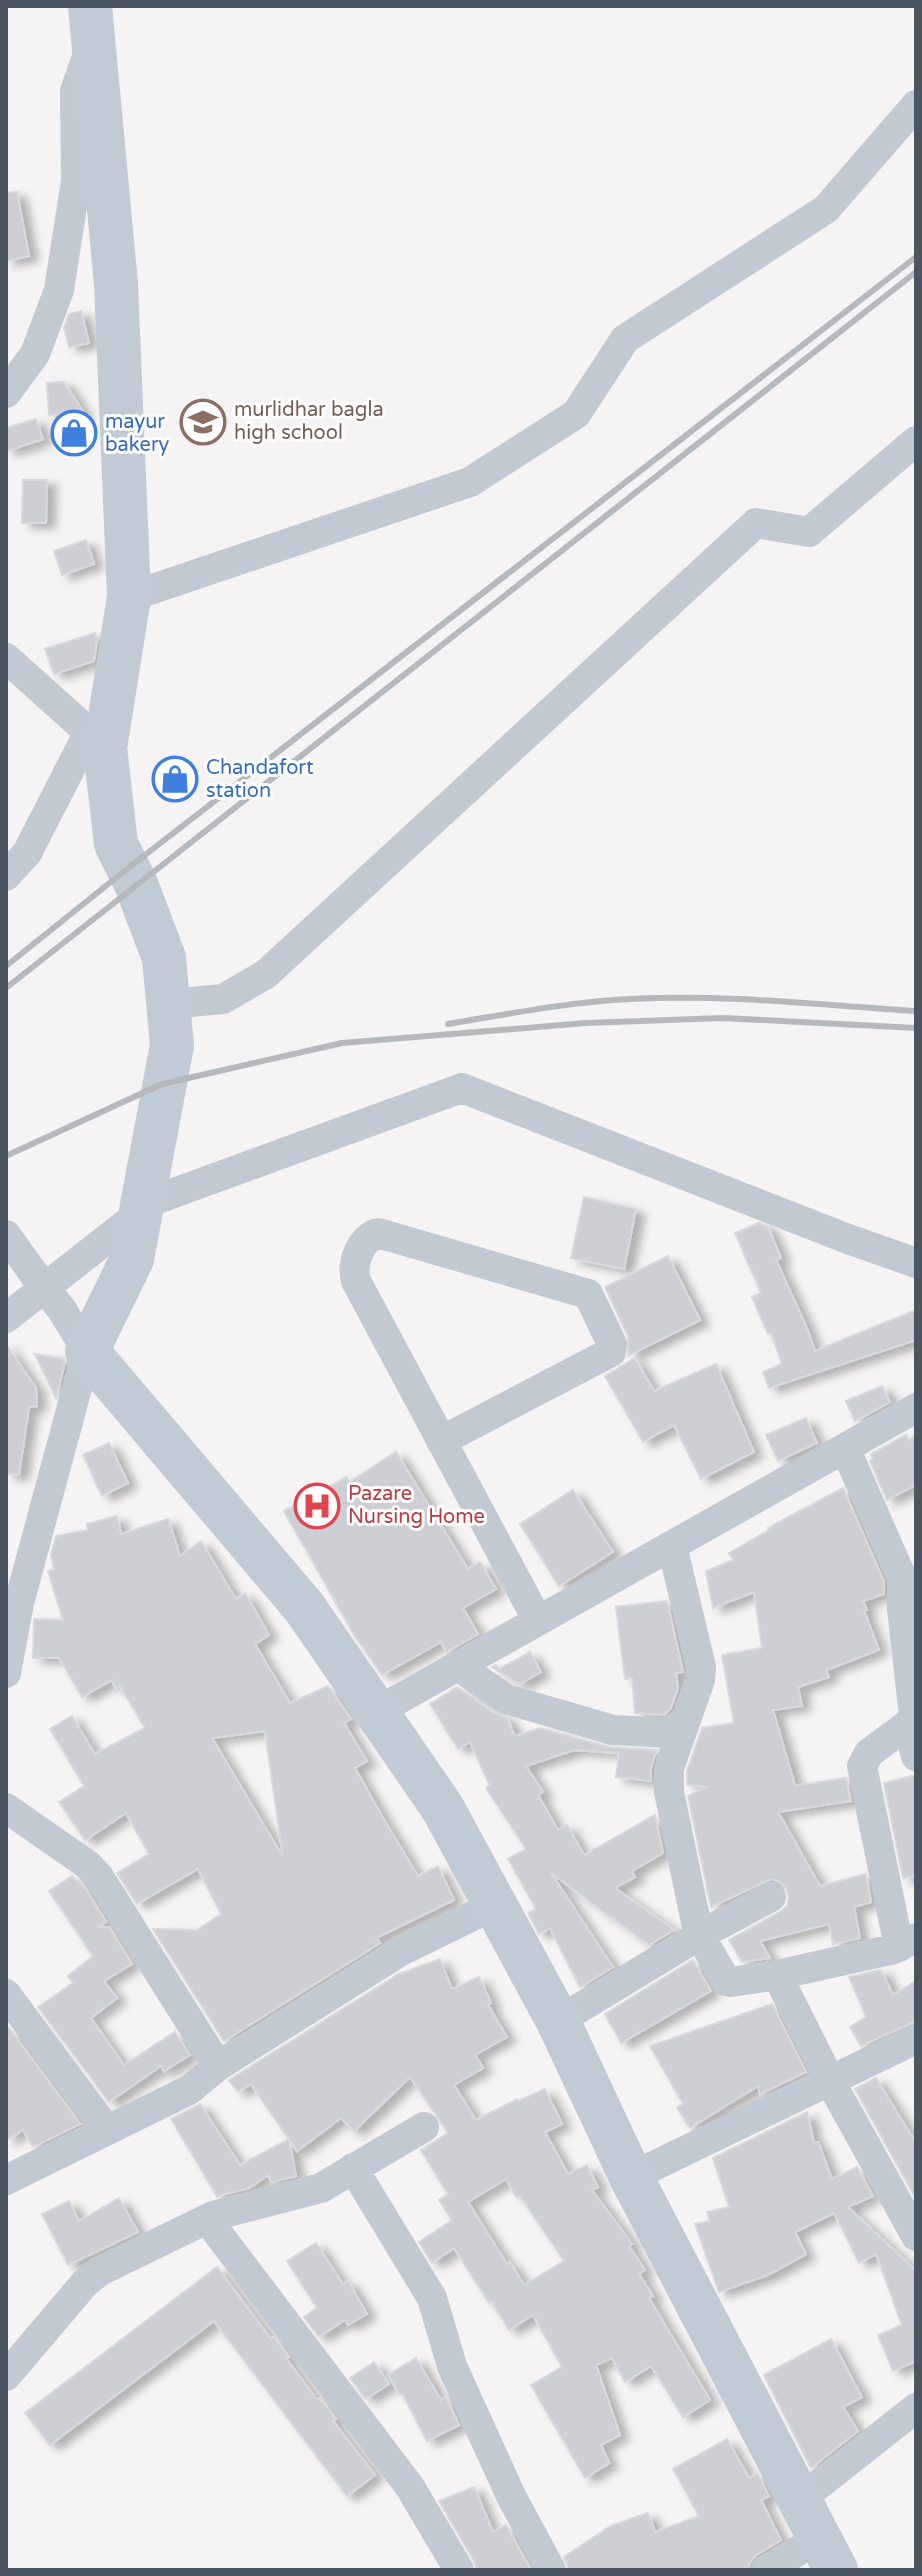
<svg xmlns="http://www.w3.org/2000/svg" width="922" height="2576" viewBox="0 0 922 2576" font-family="'Varela Round',sans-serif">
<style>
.building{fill:#cdcfd5;stroke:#d7d9de;stroke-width:2;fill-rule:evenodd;filter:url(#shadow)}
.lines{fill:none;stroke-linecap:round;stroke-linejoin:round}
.minor{stroke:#c1cad2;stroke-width:30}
.secondary{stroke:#c1cbd6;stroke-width:44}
.rail{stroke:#b5b8bd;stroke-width:6}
.minor-bridge{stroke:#c1cad2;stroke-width:30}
.labels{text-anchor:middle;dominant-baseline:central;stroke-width:6;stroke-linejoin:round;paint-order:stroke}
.education-label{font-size:20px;fill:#785e54;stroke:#fff;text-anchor:start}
.shop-label{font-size:20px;fill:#366cbe;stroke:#fff;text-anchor:start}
.health-label{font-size:20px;fill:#be3a42;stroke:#fff;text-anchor:start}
</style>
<defs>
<filter id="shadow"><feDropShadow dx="9" dy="5" stdDeviation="4" flood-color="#0004"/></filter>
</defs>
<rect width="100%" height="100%" fill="#f5f3f3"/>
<path class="building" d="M17 192 29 256 6 261V193Z
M81 311 89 343 69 347 64 328 69 314Z
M64 382 84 413 49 415 47 383Z
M36 419 43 439 6 451V428Z
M23 480H47L46 523H22Z
M86 540 94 564 62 575 54 551Z
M95 633 97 639 94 661 54 674 45 649Z
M584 1197 636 1209 624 1269 571 1258Z
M759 1223 768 1227 781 1258 776 1260 807 1328 815 1351 916 1310V1340L769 1388 763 1372 782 1364 771 1333 768 1334 752 1297 761 1293 735 1233Z
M668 1256 700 1320 628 1356V1336L605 1287Z
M6 1344 36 1388 37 1406 29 1407 19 1475 6 1474Z
M35 1354 64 1359 65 1362 56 1398Z
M635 1358 654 1391 716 1364 754 1452 701 1479 674 1425 643 1442 605 1376Z
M882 1386 890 1402 855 1421 846 1401Z
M806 1418 817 1443 778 1461 766 1435Z
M906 1435 908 1440 916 1436V1485L887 1500 870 1461 873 1459 871 1454Z
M109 1443 128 1483 102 1496 83 1455Z
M396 1452 468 1569 480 1562 496 1589 463 1608 478 1634 446 1652 441 1642 382 1675 354 1635 284 1511 346 1477 349 1482Z
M843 1488 884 1582V1594L863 1601 867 1610 864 1611 879 1650 826 1670 829 1677 798 1687 802 1706 773 1710 795 1786 846 1778 851 1801 778 1812 820 1886 866 1874 871 1902 854 1907 860 1938 833 1944 829 1924 760 1941 770 1958 742 1962 729 1940 780 1912 787 1906 789 1897 786 1888 781 1882 771 1879 711 1907 688 1796 706 1787 687 1785V1771L702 1728 734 1723 722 1655 762 1648 754 1592 713 1608 706 1571 733 1560 729 1553 769 1530 768 1528Z
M573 1490 613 1552 559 1586 520 1524Z
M117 1516 121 1534 168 1519 180 1556 201 1541 236 1599 245 1593 269 1635 255 1644 290 1703 328 1686 351 1719 344 1723 367 1761 355 1768 383 1818 418 1876 438 1866 454 1900 376 1938 380 1943 224 2041 153 1929 197 1930 221 1914 198 1869 137 1904 117 1873 149 1854 126 1813 85 1840 59 1802 84 1786 50 1729 72 1716 95 1754 145 1728 120 1686 115 1688 112 1680 82 1697 59 1658H33L34 1619 63 1620 48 1571 54 1569 51 1555 56 1536 88 1530 87 1524ZM265 1731 283 1857 212 1738Z
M667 1601 683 1672 676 1673 678 1688 671 1708 664 1715 635 1713 632 1678 625 1679 616 1607Z
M530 1652 541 1672 520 1684 492 1667 496 1665 499 1669Z
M457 1687 496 1714 507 1718 515 1736 540 1728 608 1747 656 1750 651 1768V1781L616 1777 619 1753 574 1750 526 1766 543 1792 538 1795 558 1830 567 1825 584 1855 655 1815 663 1853 632 1871 635 1877 615 1888 674 1930 649 1945 551 1873 613 1967 580 1987 550 1928 539 1934 528 1913 536 1909 508 1859 526 1849 486 1788 490 1786 470 1742 458 1749 430 1704Z
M916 1775V1876L903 1878 884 1783Z
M72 1876 85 1888 106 1922 99 1927H109L132 1964 104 1981 117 1998 91 2018 124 2065 175 2032 190 2055 164 2071 161 2066 109 2102 38 2007 73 1983 68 1976 93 1956 49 1891Z
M440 1959 452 1989 479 1977 491 2003 488 2005 507 2037 475 2055 483 2068 454 2085 476 2120 517 2099 518 2101 545 2089 562 2124 545 2132 568 2174 587 2165 598 2187 592 2190 632 2244 629 2246 645 2270 639 2274 653 2296 649 2298 710 2400 683 2417 651 2366 625 2382 612 2358 596 2365 620 2435 601 2445 609 2463 585 2478 531 2385 562 2367 533 2315 509 2330 492 2302 489 2303 454 2248 432 2263 419 2242 452 2220 439 2200 448 2194 421 2150 448 2133 410 2077 354 2131 341 2118 297 2151 251 2084 238 2092 229 2080 399 1974ZM506 2179 517 2198 520 2196 564 2261 524 2285 510 2262 507 2264 468 2202Z
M693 1960 711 1991 621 2043 605 2014Z
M881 1970 893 1995 916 1981V2021L861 2046 850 2027 866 2017 849 1977Z
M772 2004 806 2072 760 2094 758 2086 690 2128 677 2108 683 2104 650 2046Z
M9 2028 80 2124 33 2147 23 2130 6 2140V2031Z
M876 2078 916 2143V2199L855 2089Z
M200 2104 240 2165 289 2139 296 2176 271 2182 268 2175 249 2188 217 2196 171 2119Z
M807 2112 814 2143 818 2142 832 2179 857 2167 873 2196 848 2207 916 2271V2361L893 2371 878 2335 902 2325 876 2254 859 2263 834 2213 795 2232 806 2254 768 2275 719 2292 695 2224 710 2221 707 2212 729 2207 713 2158Z
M119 2198 138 2232 68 2265 42 2214 69 2201 79 2221Z
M316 2243 343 2284 348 2281 367 2314 348 2325 345 2320 319 2337 304 2317 317 2308 287 2261Z
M217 2267 271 2339 274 2337 289 2357 286 2358 317 2400 320 2398 336 2419 333 2421 375 2475 347 2496 214 2321 50 2445 25 2413Z
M831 2339 862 2397 843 2407 858 2431 811 2468 764 2375Z
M416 2358 441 2400 446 2397 459 2425 427 2441 402 2393 400 2395 388 2375Z
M374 2362 389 2384 366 2399 350 2378Z
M727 2439 749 2478 757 2473 769 2496 761 2500 781 2540 756 2555 750 2562 748 2570H569L564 2557 611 2526 648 2513 655 2532 699 2516 673 2469Z
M474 2487 493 2532 506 2525 531 2570H477L474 2561 439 2501Z"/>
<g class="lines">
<path class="minor" d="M6 393 35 354 59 290 76 181 75 91 89 51
M129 597 470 482 576 414 625 339 826 209 916 105
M6 658 103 745
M6 876 27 853 89 732
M169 1004 223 999 266 974 756 523 809 532 916 441
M141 1205 462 1088 848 1239 916 1263
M6 1235 34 1274
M6 1318 140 1213
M441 1441 611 1352 612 1344 588 1294 378 1233C360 1239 351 1263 356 1281L538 1621
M845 1448 902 1578V1609L914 1716 907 1725 916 1756
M672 1546 701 1667 700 1680 669 1768V1792L698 1932 726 1981 731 1982 777 1975 894 1949 916 1938
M458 1666 506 1699 613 1730 670 1733 686 1719
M6 1673 19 1603 87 1351 62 1310
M376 1712 916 1408
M6 1808 88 1865 99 1877 218 2066
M899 1947 862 1766 869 1753 907 1725
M777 1975 830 2081 916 2236
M6 1994 107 2130
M558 2021 700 1935 771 1897
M353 2168 432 2298 452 2366 511 2496 551 2570
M631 2177 916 2039
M6 2180 189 2090 218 2066 401 1951 493 1906
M207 2219 410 2487 459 2570
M6 2376 85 2283 100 2271 213 2216 321 2188 424 2127
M798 2501 916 2408
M766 2570 818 2539"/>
<path class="secondary" d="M90 6 116 284 129 597 105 748 116 844 136 884 164 958 172 1045 132 1259 87 1351 304 1607 442 1807 558 2021 631 2177 836 2570"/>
<path class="rail" d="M6 966 127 869 916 257
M6 988 916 272
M448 1024C508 1014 569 1002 630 999 725 994 821 1005 916 1011
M6 1156 162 1084 342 1043 586 1023 723 1018 916 1028"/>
<path class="minor-bridge" d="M34 1274 62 1310"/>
</g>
<defs>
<g id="school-ring" transform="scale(2.3)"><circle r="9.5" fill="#fff" stroke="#8d6e63" stroke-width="1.5"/><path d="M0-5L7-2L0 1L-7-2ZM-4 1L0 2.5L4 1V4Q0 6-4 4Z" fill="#8d6e63"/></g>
<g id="shop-ring" transform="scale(2.3)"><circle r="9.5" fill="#fff" stroke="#3f7fe0" stroke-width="1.5"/><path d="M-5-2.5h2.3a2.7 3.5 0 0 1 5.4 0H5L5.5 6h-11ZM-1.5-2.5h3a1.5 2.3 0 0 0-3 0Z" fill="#3f7fe0"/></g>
<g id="hospital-ring" transform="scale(2.3)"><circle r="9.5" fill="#fff" stroke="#e0444e" stroke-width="1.5"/><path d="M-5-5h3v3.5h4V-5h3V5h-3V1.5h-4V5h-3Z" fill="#e0444e"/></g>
</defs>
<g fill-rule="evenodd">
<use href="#school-ring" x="203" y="422"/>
<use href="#shop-ring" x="74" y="433"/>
<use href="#shop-ring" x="175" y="779"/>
<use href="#hospital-ring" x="317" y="1506"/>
</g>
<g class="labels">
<g class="education-label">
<text x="234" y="410">murlidhar bagla<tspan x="234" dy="23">high school</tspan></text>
</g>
<g class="shop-label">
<text x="105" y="422">mayur<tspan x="105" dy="23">bakery</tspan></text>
<text x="206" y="768">Chandafort<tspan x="206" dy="23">station</tspan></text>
</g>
<g class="health-label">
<text x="348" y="1494">Pazare<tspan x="348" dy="23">Nursing Home</tspan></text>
</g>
</g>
<rect width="922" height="2576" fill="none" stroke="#4a5661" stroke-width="16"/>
</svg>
